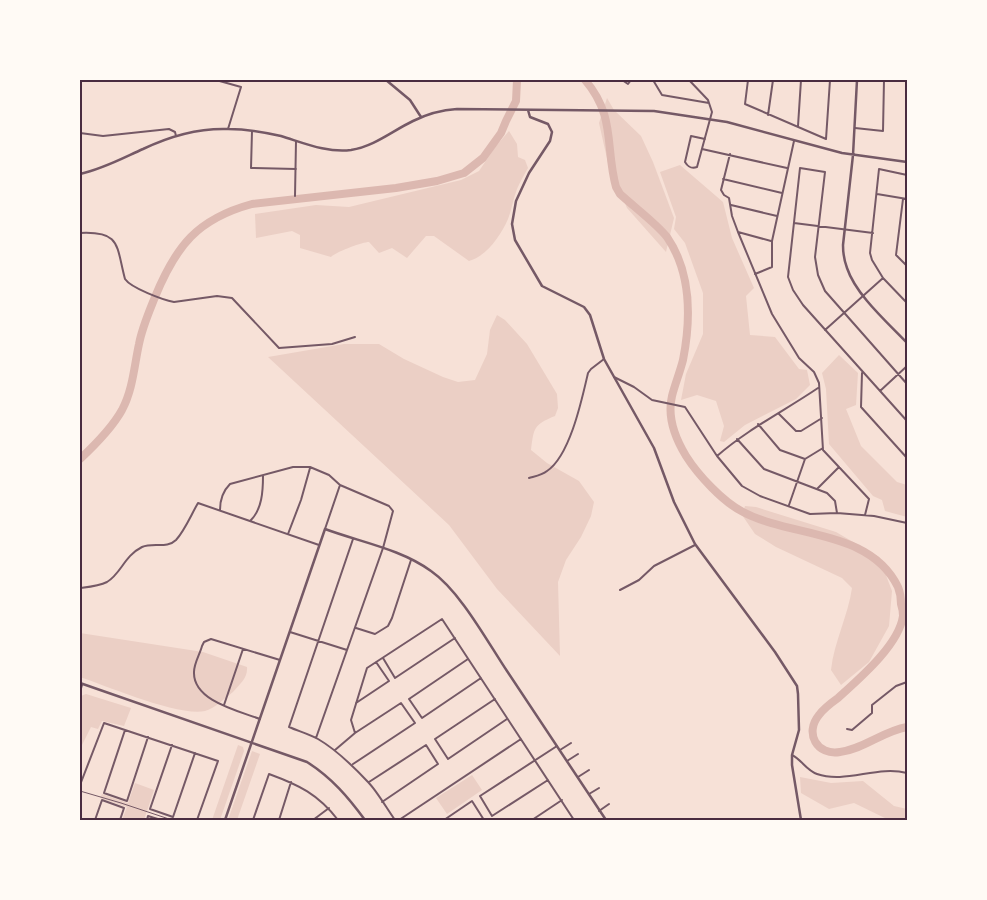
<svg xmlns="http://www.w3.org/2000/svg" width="987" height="900" viewBox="0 0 987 900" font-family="Inter,sans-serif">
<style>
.green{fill:#ebcfc5}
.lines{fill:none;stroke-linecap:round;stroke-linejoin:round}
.river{stroke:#dcb8b0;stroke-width:8}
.pedestrian{stroke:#755966;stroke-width:1}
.minor{stroke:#755966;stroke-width:2}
.tertiary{stroke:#755966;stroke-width:2.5}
.neatline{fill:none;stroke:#4a2c40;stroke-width:2}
</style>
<rect width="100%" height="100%" fill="#f7e1d7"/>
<path class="green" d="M607 98 614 110 641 136 653 162 674 218 666 252 627 208 608 163 599 123Z
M509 131 517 144 518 157 525 160 528 168C524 175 520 182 517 189 513 199 512 209 508 219 501 235 487 256 469 261L434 236H426L407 258 392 248 379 253 369 242C362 242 336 252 331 257L300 248V235L292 231 256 238 255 214 316 205 349 207 461 180 479 171 496 146Z
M680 165 723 202 732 238 754 288 746 296 750 335 775 337 799 369 807 370 810 385 796 399 745 425 724 442 720 441 724 426 716 401 697 395 681 400 686 374 703 334V293L685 243 674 229 676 217 660 172Z
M497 315 505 320 527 344 557 394 558 408 555 416C533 425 534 428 531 450L547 463 579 481 594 502 591 516 581 537 566 560 558 582 560 656 497 589 449 525 268 357 344 344H379L404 359 443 377 458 382 475 380 487 354 490 330Z
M839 355 858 373 856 405 846 409 861 446 897 482 907 485V517L885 511 882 500 873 496 829 444 826 389 822 373Z
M745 506 756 507 836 532 879 557 892 591 889 626 869 662 841 685 831 670C834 642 848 616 852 588L842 578 776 547 755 534 742 515Z
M80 633 203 652 247 667C248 678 240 684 233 692 225 698 214 709 205 711 179 717 107 686 80 677Z
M86 694 131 708 124 726 102 721 98 729 91 727 80 749V699L81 696Z
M238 745 243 747 244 751 220 820H212Z
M252 751 260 754 237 820H228Z
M472 775 482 790 447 814 436 798Z
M800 777 831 783 863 781 894 806 907 809V820H889L854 803 829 809 801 793Z
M135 783 154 790 144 820H122L127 807 100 798 102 794 128 803Z"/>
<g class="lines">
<path class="river" d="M585 80C616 116 605 147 616 187L620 194C633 206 657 224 667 237 691 272 691 319 683 360 680 372 675 384 672 396 667 417 675 438 686 456 698 475 723 502 743 512 792 538 870 529 898 587 900 592 901 598 901 604 902 607 903 612 903 616 899 645 859 679 838 698 831 703 824 708 819 715 804 733 817 756 840 752 864 749 883 731 907 727
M80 459C95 445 112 428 122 410 133 389 134 367 139 344 142 328 149 312 155 297 176 246 197 219 252 204L396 188 437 181 464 173 483 158 501 133 506 121 516 101 517 80"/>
<path class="pedestrian" d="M80 791 121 803 172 820"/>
<path class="minor" d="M216 80 241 87 228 129
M371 80H375
M622 80 628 84 631 80
M653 80 662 95 709 103
M689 80 708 100 712 112 697 167C691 169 688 167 685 162L691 136 705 139
M748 80 745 104 826 139 830 80
M768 115 773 80
M798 126 801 80
M855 128 883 131 884 80
M252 131 251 168 296 169
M80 133 103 136 169 129 175 132 176 136
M702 149 787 168
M730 154 721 190 724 195 729 198 732 216 738 232 772 314 799 358 814 372 819 383 823 450 869 499 865 515
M907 175 879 169 870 253 872 260 883 278 907 303
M723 179 782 193
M877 194 907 199
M295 196 296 141
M903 199 896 255 907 266
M731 205 777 216
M794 223 873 233
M738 232 771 241
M80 233C121 231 116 245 125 279 131 288 163 300 174 302L217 296 232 298 279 348 332 344 355 337
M755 274 772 267V241L794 141
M825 330 883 278
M862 373 861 407 907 458
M614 377 634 387 652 400 685 407 717 456 742 486 760 496 810 514 837 513 874 516 907 523
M907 384 825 291 818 275 815 257 825 172 800 168 788 277 793 290 803 305 907 421
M880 391 907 366
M779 414 796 431H801L822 418
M758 424 780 450 805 459
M737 439 764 469 827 493 835 501 837 513
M717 456C748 429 784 411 818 388
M529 478C536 476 542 475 547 471 570 456 582 399 588 373L591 369 604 359
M817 489 839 467
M789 505 805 459 823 448
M220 510C220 500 223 491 230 484L293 467H310L329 475 340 485 389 506 393 511 383 548 316 738
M251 520C262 509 263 491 263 476
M325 529 340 485
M288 534 301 500 310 468
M353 539 289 727C298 731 309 734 318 739 337 750 353 766 368 782 377 791 387 809 395 820
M80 588C88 587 99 586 107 582 121 574 124 556 142 547 153 542 167 549 176 540 185 530 191 515 198 503L319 545
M620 590 639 580 654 566 695 545
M356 628 375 634 388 626 392 618 411 560
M290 632 347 650
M383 658 395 678 455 638
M468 659 409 699 422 718 481 678
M495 699 435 739 448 759 507 719
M356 703 389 681 376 662
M224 705 243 649
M260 719C239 711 193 701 194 672 194 663 200 654 202 646L204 642 211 639 280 660
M847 729 852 730 872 713V705L896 686 907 682
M125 730 104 793 127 801 148 737
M355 733 351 720 367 668 442 619 574 820
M172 745 150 809 173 817 195 753
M335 750 355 733 401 703 415 723 353 764
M560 750 571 743
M792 755C802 760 806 770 817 774 846 784 877 765 907 773
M567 761 578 754
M578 777 589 770
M548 780 492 816 480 796 557 746
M369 782 426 745 438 764 382 802
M80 785 104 723 218 761 197 820
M589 794 599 788
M599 811 609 804
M95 820 102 800 124 808 120 820
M147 820 148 816 161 820
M253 820 269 774C299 785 318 794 338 820
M279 820 291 782
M313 820 329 808
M399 820 521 739
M444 820 472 801 484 820
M532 820 562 800"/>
<path class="tertiary" d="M386 80 410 100 421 117
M857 80 853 155 843 245C843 252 844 260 847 268 856 295 887 322 907 343
M528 110 530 117 548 124 552 132 550 141 529 173 516 201 512 224 515 240 542 286 584 307 590 315 604 359 654 448 674 502 695 544 775 652 797 686 798 694 799 730 792 755V765L801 820
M80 174C103 169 123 158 143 149 170 136 199 128 228 129 246 129 264 132 281 136 304 143 327 153 351 150 375 146 392 131 413 121 427 114 441 110 457 109L654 111 727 122 842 153 907 162
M80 683 307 762C332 778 348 797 365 820
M80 691 82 684
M225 820 325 529C360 542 401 549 431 571 460 591 487 641 507 671 540 720 573 770 606 820"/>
</g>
<rect width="987" height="900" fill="none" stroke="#fffaf5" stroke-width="162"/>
<rect x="81" y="81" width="825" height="738" class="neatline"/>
</svg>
